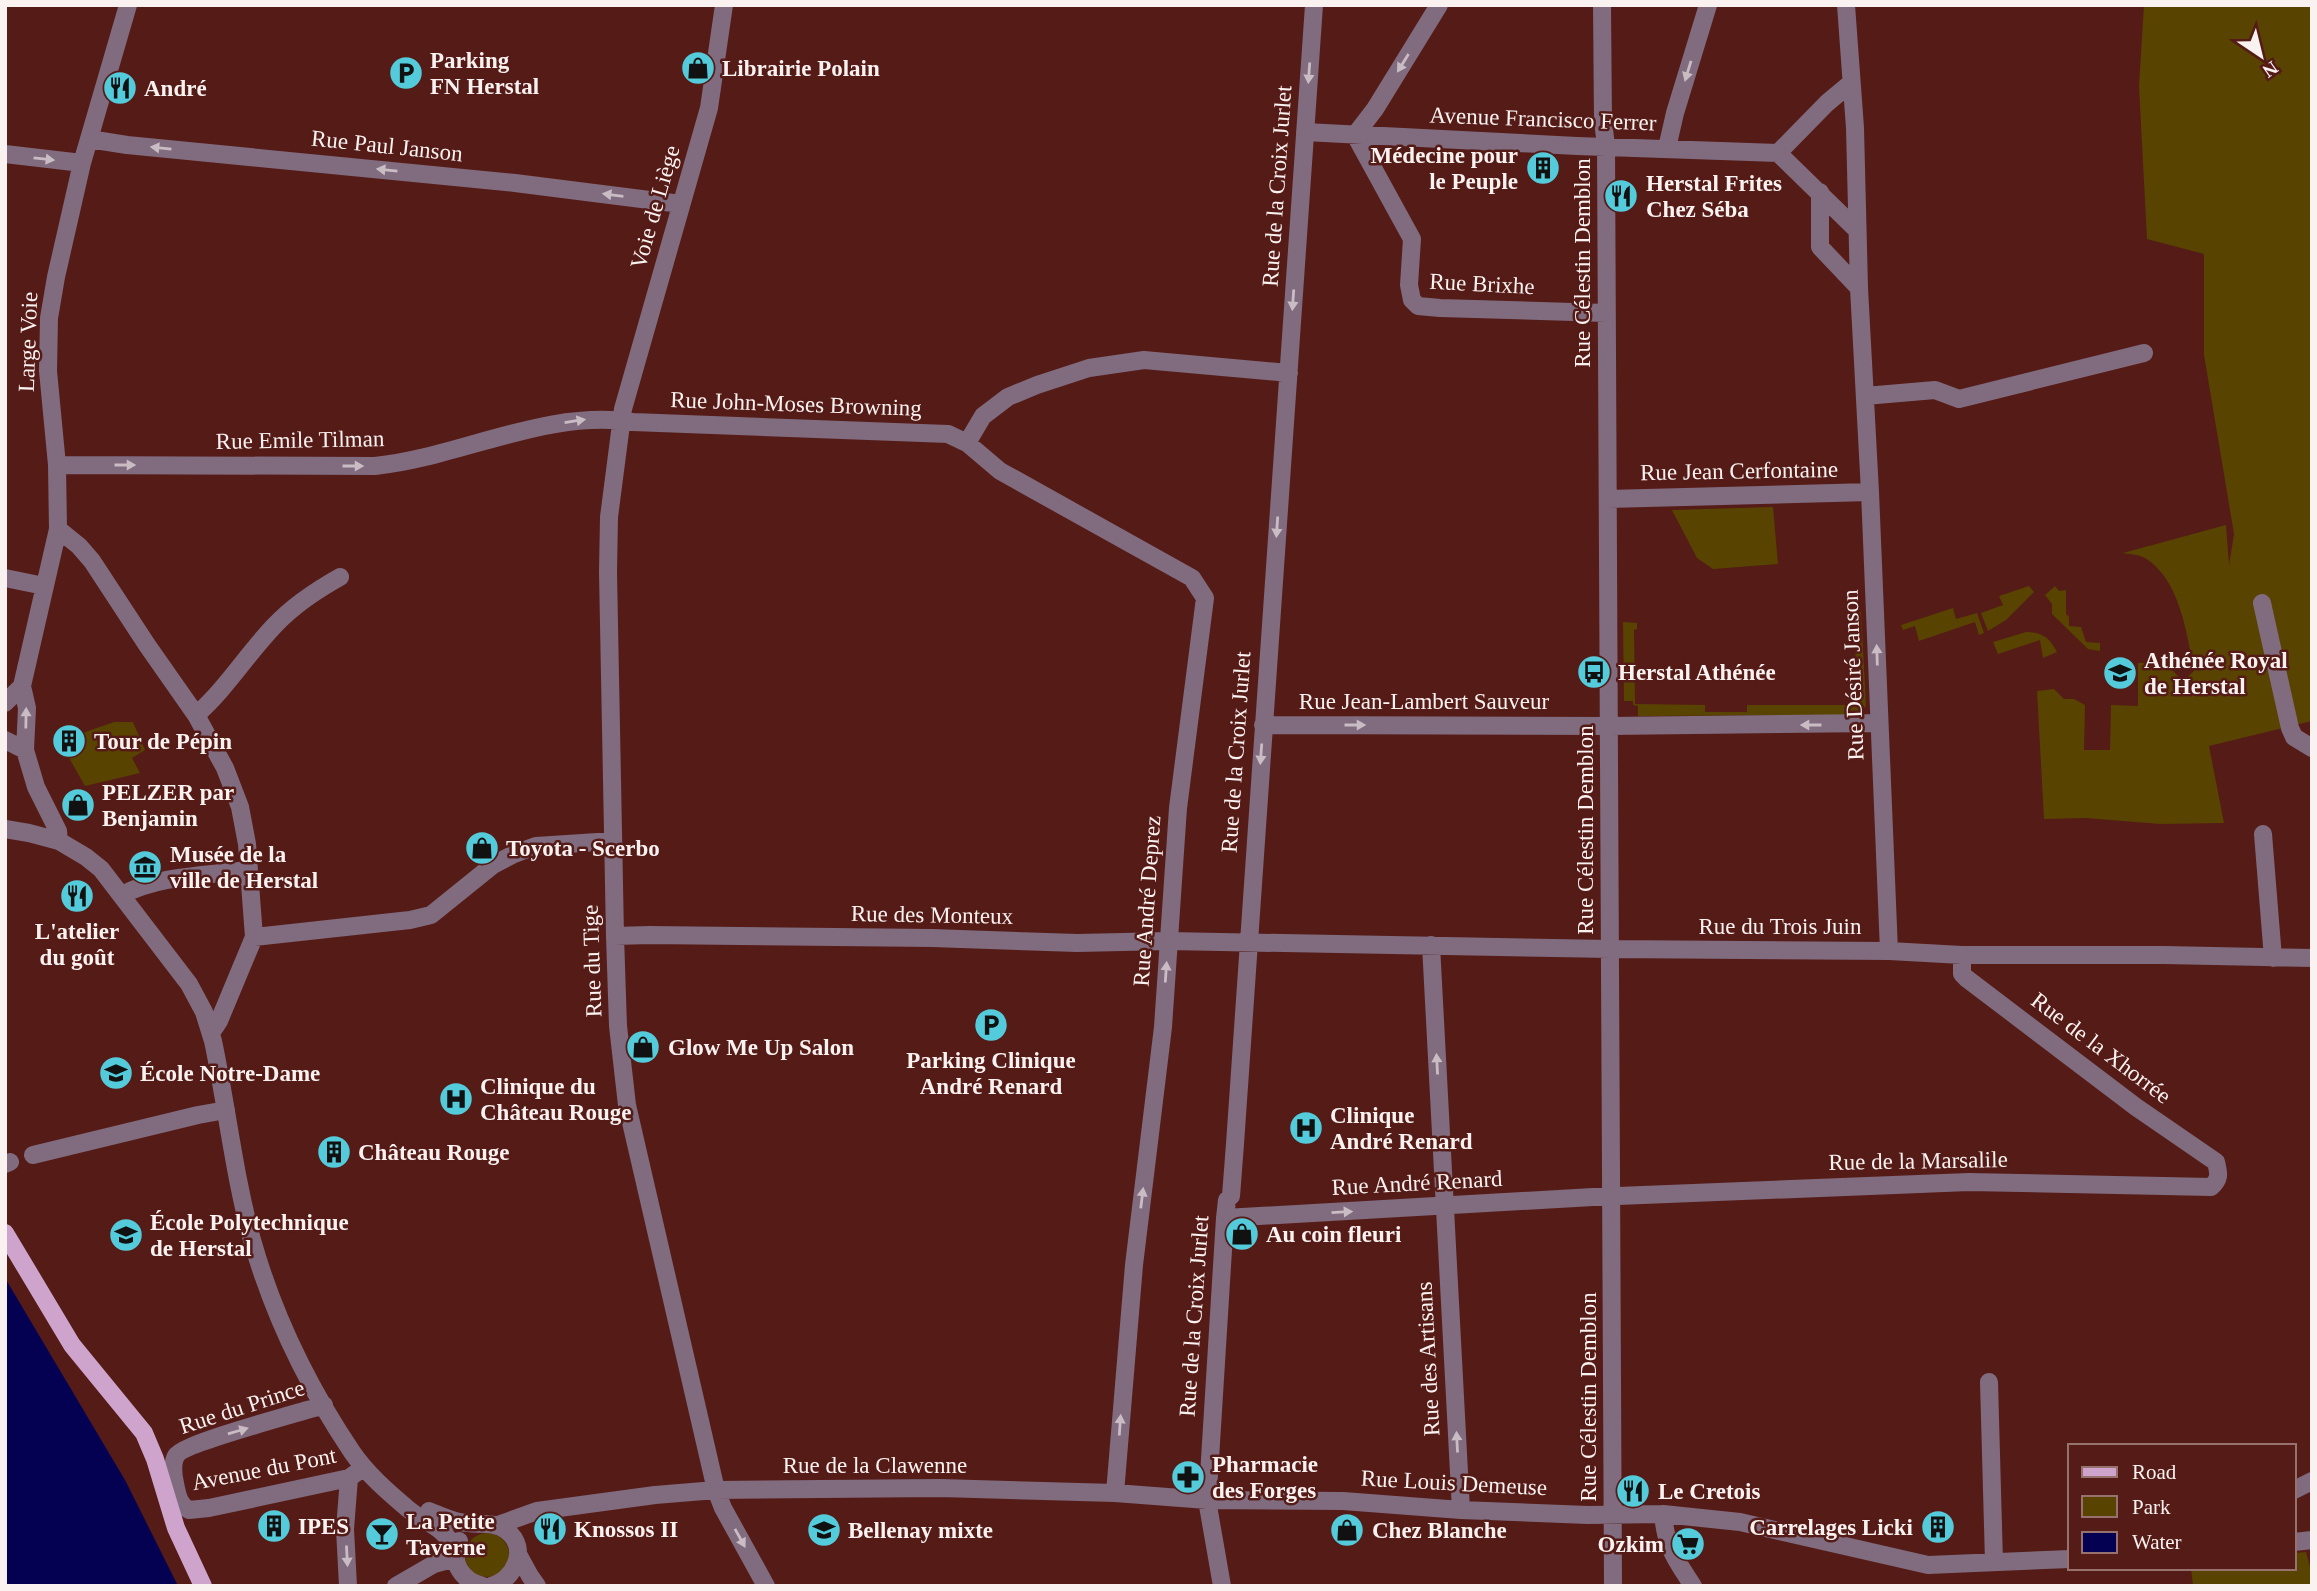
<svg xmlns="http://www.w3.org/2000/svg" width="2317" height="1591" viewBox="0 0 2317 1591" font-family="Georgia,serif">
<style>
.green{fill:#594301}
.water{fill:#040152}
.lines{fill:none;stroke-linecap:round;stroke-linejoin:round}
.minor{stroke:#806b7f;stroke-width:18}
.major{stroke:#cea4cd;stroke-width:18}
.oneway{fill:#c9bcc3}
.labels{text-anchor:middle;dominant-baseline:central;stroke-width:5;stroke-linejoin:round;paint-order:stroke}
.poi-label{font-size:23px;font-weight:bold;fill:#faf2f1;stroke:#551b17;text-anchor:start}
.street-label{font-size:23px;fill:#faf2f1;stroke:#551b17}
</style>
<rect width="100%" height="100%" fill="#551b17"/>
<path class="green" d="M2144 5H2312V721L2209 746 2224 823 2160 824 2086 818 2044 819 2037 691 2054 689 2064 699H2074L2085 705 2084 750H2110L2111 705 2138 706V663H2165L2183 681 2194 671C2187 635 2180 579 2145 558 2139 555 2130 554 2123 553L2226 525 2229 565 2234 534 2204 355V254L2147 239 2139 86Z
M1773 507 1778 564 1713 569 1697 558 1672 510Z
M2029 586 2034 592 2006 620 1988 631 1981 613 2003 605 1999 596Z
M2055 586 2059 591 2066 590V614L2069 617V626L2081 627 2086 642 2100 643V651L2088 649 2052 614V604L2045 595Z
M1953 608 1956 619 1977 613 1984 633 1979 635 1975 622 1919 641 1915 626 1903 630 1901 625Z
M1855 612H1861L1866 706 1857 715 1638 716V706L1633 705V701H1624L1623 622 1637 623V629L1634 630 1635 704 1705 705V712H1747V705H1856Z
M2026 632C2042 632 2050 638 2057 652L2043 658 2040 640 1998 654 1993 642Z
M114 722H133L145 750 132 758 140 773 85 786 64 749 76 745 75 742 79 740 77 735Z
M465 1555a22 22 0 1 1 44 0a22 22 0 1 1-44 0Z
M2306 1552 2312 1574V1586H2193L2191 1568H2294V1553Z"/>
<path class="water" d="M5 1278 125 1480 178 1586H5Z"/>
<g class="lines">
<path class="minor" d="M724 5 709 108 623 409 609 517 608 572 615 936 618 1026 627 1105 716 1490 723 1508 766 1586
M1439 5 1375 109 1355 135 1412 239 1409 285 1412 300 1418 306 1440 308 1606 313
M1602 5 1603 121 1606 146 1613 1586
M1846 5 1855 128 1859 288 1870 492 1889 951
M1305 132 1577 146 1778 153
M89 139 127 145 515 183 681 204
M1667 148 1675 113 1708 5
M1778 153 1857 230
M1778 153 1827 103 1851 83
M5 154 82 163
M1820 192V247L1859 288
M1865 396 1935 390 1959 399 2144 353
M967 443 983 416 1008 397 1037 385 1089 368 1144 360 1289 373
M57 465 375 466C461 457 545 409 633 422L948 434 967 443 1000 471 1192 578 1205 598 1178 808 1163 1027 1134 1265 1115 1493
M1608 499 1870 492
M58 529 79 546 92 561 147 645 196 715 225 768 240 807 247 844 254 937 219 1021 211 1033
M5 578 44 586
M2262 603 2290 728 2294 737 2312 748
M5 703 22 686
M196 715C226 689 247 654 275 625 294 605 315 591 340 577
M1263 725 1609 726 1879 723
M5 740 25 750
M5 829 29 833 59 841 86 857 101 869 189 984 204 1012 213 1041C227 1107 234 1175 252 1240 273 1314 309 1388 352 1452 367 1474 388 1492 408 1509 430 1527 439 1522 456 1550
M2263 834 2273 958
M59 841 58 831 36 787 25 750 27 708 22 686 58 529 57 465 48 371 49 318 56 277 82 163 128 5
M122 895C160 875 206 876 247 870
M615 936 649 935 932 938 1077 943 1168 941 1611 949 1889 951 1962 955H2164L2312 958
M254 937 410 920 431 915 493 865 514 854 536 846 613 841
M1431 945 1461 1510
M33 1155 198 1115 226 1110
M5 1164 10 1162
M1225 1218 1593 1197 1969 1182 2211 1187C2220 1179 2219 1174 2216 1162L2136 1107 1966 978 1962 974V955
M1989 1382 1994 1562
M324 1405C303 1412 183 1443 176 1456 172 1463 173 1475 175 1483 177 1494 179 1505 189 1510L209 1508 349 1478 363 1468
M2294 1490 2312 1481
M429 1511C439 1515 449 1520 460 1522 476 1526 494 1520 507 1531 529 1548 515 1580 491 1586
M1663 1514C1666 1548 1675 1558 1693 1586
M498 1525 537 1511 655 1495 716 1490 940 1488 1115 1493 1207 1500 1343 1501 1461 1510 1588 1515 1663 1514 1740 1522 1928 1565 2070 1559
M459 1541C449 1562 462 1581 483 1586
M2294 1542 2312 1540
M518 1554 530 1576 537 1586
M348 1586 345 1529 349 1478
M396 1586 434 1564 456 1558
M1222 1586 1207 1500 1209 1475 1225 1218 1227 1200 1231 1196 1235 1144 1314 5"/>
<path class="major" d="M5 1233 72 1345 144 1433 155 1459 176 1528 203 1586"/>
</g>
<defs><path id="oneway-solid" d="M-6-.8H1V-3.2L6.5 0L1 3.2V.8H-6Z" transform="scale(1.75)"/></defs>
<g class="oneway">
<use href="#oneway-solid" transform="translate(1403 63) rotate(122)"/>
<use href="#oneway-solid" transform="translate(1688 71) rotate(107)"/>
<use href="#oneway-solid" transform="translate(1309 73) rotate(94)"/>
<use href="#oneway-solid" transform="translate(161 148) rotate(-174)"/>
<use href="#oneway-solid" transform="translate(44 159) rotate(6)"/>
<use href="#oneway-solid" transform="translate(387 170) rotate(-174)"/>
<use href="#oneway-solid" transform="translate(613 195) rotate(-173)"/>
<use href="#oneway-solid" transform="translate(1293 300) rotate(94)"/>
<use href="#oneway-solid" transform="translate(575 421) rotate(-9)"/>
<use href="#oneway-solid" transform="translate(125 465)"/>
<use href="#oneway-solid" transform="translate(353 466)"/>
<use href="#oneway-solid" transform="translate(1277 527) rotate(94)"/>
<use href="#oneway-solid" transform="translate(1877 655) rotate(-92)"/>
<use href="#oneway-solid" transform="translate(26 718) rotate(-89)"/>
<use href="#oneway-solid" transform="translate(1355 725)"/>
<use href="#oneway-solid" transform="translate(1811 725) rotate(180)"/>
<use href="#oneway-solid" transform="translate(1261 754) rotate(94)"/>
<use href="#oneway-solid" transform="translate(1166 972) rotate(-86)"/>
<use href="#oneway-solid" transform="translate(1437 1064) rotate(-93)"/>
<use href="#oneway-solid" transform="translate(1142 1198) rotate(-83)"/>
<use href="#oneway-solid" transform="translate(1342 1212) rotate(-3)"/>
<use href="#oneway-solid" transform="translate(1120 1425) rotate(-86)"/>
<use href="#oneway-solid" transform="translate(238 1431) rotate(-16)"/>
<use href="#oneway-solid" transform="translate(1457 1442) rotate(-93)"/>
<use href="#oneway-solid" transform="translate(740 1538) rotate(61)"/>
<use href="#oneway-solid" transform="translate(347 1556) rotate(87)"/>
</g>
<defs>
<g id="shop-disc" transform="scale(1.75)"><circle r="9.5" fill="#53cbda" stroke="#551b17"/><path d="M-5-2.5h2.3a2.7 3.5 0 0 1 5.4 0H5L5.5 6h-11ZM-1.5-2.5h3a1.5 2.3 0 0 0-3 0Z" fill="#111"/></g>
<g id="parking-disc" transform="scale(1.75)"><circle r="9.5" fill="#53cbda" stroke="#551b17"/><path d="M-3.5-5.5H1a3.5 3.5 0 0 1 0 7H-1V5.5H-3.5ZM-1-3.4V-.6H.8a1.4 1.4 0 0 0 0-2.8Z" fill="#111"/></g>
<g id="restaurant-disc" transform="scale(1.75)"><circle r="9.5" fill="#53cbda" stroke="#551b17"/><path d="M-5-6h1v4h1v-4h1v4h1v-4h1v5L-1.5 .5V6h-2V.5L-5-1ZM5-6V6H3V1.5H1.5Q1.5-4 5-6Z" fill="#111"/></g>
<g id="building-disc" transform="scale(1.75)"><circle r="9.5" fill="#53cbda" stroke="#551b17"/><path d="M-4-6H4V6H1V3H-1V6H-4ZM-2.5-4.3h1.7v1.8h-1.7ZM.8-4.3h1.7v1.8H.8ZM-2.5-1h1.7V.8h-1.7ZM.8-1h1.7V.8H.8Z" fill="#111"/></g>
<g id="bus-disc" transform="scale(1.75)"><circle r="9.5" fill="#53cbda" stroke="#551b17"/><path d="M-5-6H5V4H4V6H2V4H-2V6H-4V4H-5ZM-3.5-4V0h7V-4ZM-3.5 1.2v1.5H-2V1.2ZM2 1.2v1.5H3.5V1.2Z" fill="#111"/></g>
<g id="school-disc" transform="scale(1.75)"><circle r="9.5" fill="#53cbda" stroke="#551b17"/><path d="M0-5L7-2L0 1L-7-2ZM-4 1L0 2.5L4 1V4Q0 6-4 4Z" fill="#111"/></g>
<g id="museum-disc" transform="scale(1.75)"><circle r="9.5" fill="#53cbda" stroke="#551b17"/><path d="M0-6L6-3V-2H-6V-3ZM-5-1h2V3h-2ZM-1-1h2V3h-2ZM3-1h2V3H3ZM-6 4H6V6H-6Z" fill="#111"/></g>
<g id="hospital-disc" transform="scale(1.75)"><circle r="9.5" fill="#53cbda" stroke="#551b17"/><path d="M-5-5h3v3.5h4V-5h3V5h-3V1.5h-4V5h-3Z" fill="#111"/></g>
<g id="pharmacy-disc" transform="scale(1.75)"><circle r="9.5" fill="#53cbda" stroke="#551b17"/><path d="M-2-6h4v4h4v4h-4v4h-4v-4h-4v-4h4Z" fill="#111"/></g>
<g id="bar-disc" transform="scale(1.75)"><circle r="9.5" fill="#53cbda" stroke="#551b17"/><path d="M-6-5H6L.8 .8V4.5H3.5V6h-7V4.5H-.8V.8Z" fill="#111"/></g>
<g id="supermarket-disc" transform="scale(1.75)"><circle r="9.5" fill="#53cbda" stroke="#551b17"/><path d="M-6-5.5h2.5l.6 2H6L4.5 2H-2.5L-4.4-4H-6ZM-1.5 3.2a1.3 1.3 0 1 0 .1 0ZM3 3.2a1.3 1.3 0 1 0 .1 0Z" fill="#111"/></g>
</defs>
<g fill-rule="evenodd">
<use href="#shop-disc" x="698" y="68"/>
<use href="#parking-disc" x="406" y="73"/>
<use href="#restaurant-disc" x="120" y="88"/>
<use href="#building-disc" x="1543" y="168"/>
<use href="#restaurant-disc" x="1621" y="196"/>
<use href="#bus-disc" x="1594" y="672"/>
<use href="#school-disc" x="2120" y="673"/>
<use href="#building-disc" x="69" y="741"/>
<use href="#shop-disc" x="78" y="805"/>
<use href="#shop-disc" x="482" y="848"/>
<use href="#museum-disc" x="145" y="867"/>
<use href="#restaurant-disc" x="77" y="896"/>
<use href="#parking-disc" x="991" y="1025"/>
<use href="#shop-disc" x="643" y="1047"/>
<use href="#school-disc" x="116" y="1073"/>
<use href="#hospital-disc" x="456" y="1099"/>
<use href="#hospital-disc" x="1306" y="1128"/>
<use href="#building-disc" x="334" y="1152"/>
<use href="#shop-disc" x="1242" y="1234"/>
<use href="#school-disc" x="126" y="1235"/>
<use href="#pharmacy-disc" x="1188" y="1477"/>
<use href="#restaurant-disc" x="1633" y="1491"/>
<use href="#building-disc" x="274" y="1526"/>
<use href="#building-disc" x="1938" y="1527"/>
<use href="#restaurant-disc" x="550" y="1529"/>
<use href="#school-disc" x="824" y="1530"/>
<use href="#shop-disc" x="1347" y="1530"/>
<use href="#bar-disc" x="382" y="1534"/>
<use href="#supermarket-disc" x="1688" y="1544"/>
</g>
<g class="labels">
<g class="poi-label">
<text x="430" y="60">Parking<tspan x="430" dy="26">FN Herstal</tspan></text>
<text x="722" y="68">Librairie Polain</text>
<text x="144" y="88">André</text>
<text x="1518" y="155" text-anchor="end">Médecine pour<tspan x="1518" dy="26">le Peuple</tspan></text>
<text x="1646" y="183">Herstal Frites<tspan x="1646" dy="26">Chez Séba</tspan></text>
<text x="2144" y="660">Athénée Royal<tspan x="2144" dy="26">de Herstal</tspan></text>
<text x="1618" y="672">Herstal Athénée</text>
<text x="94" y="741">Tour de Pépin</text>
<text x="102" y="792">PELZER par<tspan x="102" dy="26">Benjamin</tspan></text>
<text x="506" y="848">Toyota - Scerbo</text>
<text x="170" y="854">Musée de la<tspan x="170" dy="26">ville de Herstal</tspan></text>
<text x="77" y="931" text-anchor="middle">L'atelier<tspan x="77" dy="26">du goût</tspan></text>
<text x="668" y="1047">Glow Me Up Salon</text>
<text x="991" y="1060" text-anchor="middle">Parking Clinique<tspan x="991" dy="26">André Renard</tspan></text>
<text x="140" y="1073">École Notre-Dame</text>
<text x="480" y="1086">Clinique du<tspan x="480" dy="26">Château Rouge</tspan></text>
<text x="1330" y="1115">Clinique<tspan x="1330" dy="26">André Renard</tspan></text>
<text x="358" y="1152">Château Rouge</text>
<text x="150" y="1222">École Polytechnique<tspan x="150" dy="26">de Herstal</tspan></text>
<text x="1266" y="1234">Au coin fleuri</text>
<text x="1212" y="1464">Pharmacie<tspan x="1212" dy="26">des Forges</tspan></text>
<text x="1658" y="1491">Le Cretois</text>
<text x="406" y="1521">La Petite<tspan x="406" dy="26">Taverne</tspan></text>
<text x="298" y="1526">IPES</text>
<text x="1913" y="1527" text-anchor="end">Carrelages Licki</text>
<text x="574" y="1529">Knossos II</text>
<text x="848" y="1530">Bellenay mixte</text>
<text x="1372" y="1530">Chez Blanche</text>
<text x="1664" y="1544" text-anchor="end">Ozkim</text>
</g>
<g class="street-label">
<text transform="translate(1543 119) rotate(2)">Avenue Francisco Ferrer</text>
<text transform="translate(387 146) rotate(6)">Rue Paul Janson</text>
<text transform="translate(1277 186) rotate(-86)">Rue de la Croix Jurlet</text>
<text transform="translate(655 207) rotate(-74)">Voie de Liège</text>
<text transform="translate(1582 263) rotate(-90)">Rue Célestin Demblon</text>
<text transform="translate(1482 284) rotate(3)">Rue Brixhe</text>
<text transform="translate(28 342) rotate(-88)">Large Voie</text>
<text transform="translate(796 404) rotate(2)">Rue John-Moses Browning</text>
<text transform="translate(300 440) rotate(-1)">Rue Emile Tilman</text>
<text transform="translate(1739 471) rotate(-1)">Rue Jean Cerfontaine</text>
<text transform="translate(1853 675) rotate(-92)">Rue Désiré Janson</text>
<text x="1424" y="701">Rue Jean-Lambert Sauveur</text>
<text transform="translate(1236 752) rotate(-86)">Rue de la Croix Jurlet</text>
<text transform="translate(1585 830) rotate(-90)">Rue Célestin Demblon</text>
<text transform="translate(1147 901) rotate(-86)">Rue André Deprez</text>
<text transform="translate(932 915) rotate(1)">Rue des Monteux</text>
<text x="1780" y="926">Rue du Trois Juin</text>
<text transform="translate(592 961) rotate(-92)">Rue du Tige</text>
<text transform="translate(2101 1048) rotate(37)">Rue de la Xhorrée</text>
<text transform="translate(1918 1161) rotate(-1)">Rue de la Marsalile</text>
<text transform="translate(1417 1183) rotate(-3)">Rue André Renard</text>
<text transform="translate(1194 1316) rotate(-86)">Rue de la Croix Jurlet</text>
<text transform="translate(1428 1359) rotate(-93)">Rue des Artisans</text>
<text transform="translate(1588 1397) rotate(-90)">Rue Célestin Demblon</text>
<text transform="translate(242 1407) rotate(-18)">Rue du Prince</text>
<text x="875" y="1465">Rue de la Clawenne</text>
<text transform="translate(264 1469) rotate(-11)">Avenue du Pont</text>
<text transform="translate(1454 1483) rotate(3)">Rue Louis Demeuse</text>
</g>
</g>
<rect width="2317" height="1591" fill="none" stroke="#faf2f1" stroke-width="14"/>
<rect x="2068" y="1444" width="228" height="126" fill="#551b17" stroke="#97716e" stroke-width="2"/>
<rect x="2082" y="1467" width="35" height="10" fill="#cea4cd" stroke="#97716e" stroke-width="2"/>
<text x="2132" y="1479" font-size="21" fill="#faf2f1">Road</text>
<rect x="2082" y="1496" width="35" height="21" fill="#594301" stroke="#97716e" stroke-width="2"/>
<text x="2132" y="1514" font-size="21" fill="#faf2f1">Park</text>
<rect x="2082" y="1532" width="35" height="21" fill="#040152" stroke="#97716e" stroke-width="2"/>
<text x="2132" y="1549" font-size="21" fill="#faf2f1">Water</text>
<g transform="translate(2261 56) rotate(145)" stroke="#551b17" stroke-width="5" paint-order="stroke">
<path d="M0-5L12 26L0 18L-12 26Z" fill="#faf2f1"/>
<text y="-10" font-size="19" font-weight="bold" text-anchor="middle" fill="#faf2f1">N</text>
</g>
</svg>
